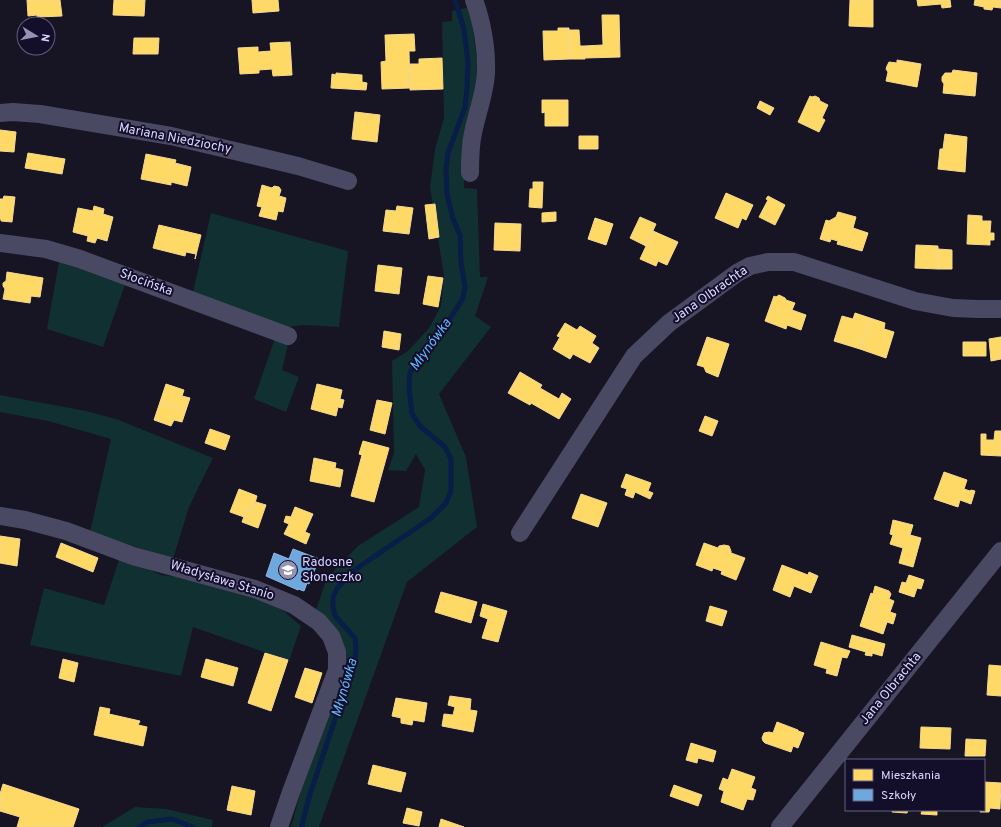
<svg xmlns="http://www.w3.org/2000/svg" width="1001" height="827" viewBox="0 0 1001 827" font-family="Overpass,sans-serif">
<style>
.green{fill:#113031}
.homes{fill:#ffd966;stroke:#f4d894}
.schools{fill:#6fa8dc;stroke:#8fb6e6}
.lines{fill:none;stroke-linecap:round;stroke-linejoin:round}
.stream{stroke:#081d47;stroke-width:5}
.minor{stroke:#4a4964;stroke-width:18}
.labels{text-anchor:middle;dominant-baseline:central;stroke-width:4;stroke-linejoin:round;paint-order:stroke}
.street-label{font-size:13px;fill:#dbd6ff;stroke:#130e29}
.poi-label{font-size:13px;fill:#dbd6ff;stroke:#130e29;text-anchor:start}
.water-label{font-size:14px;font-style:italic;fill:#64b7ff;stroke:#130e29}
</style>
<rect width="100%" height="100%" fill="#171423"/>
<path class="green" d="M470 7 479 75 465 146 464 188 477 189 480 277H488L475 316 491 327 439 394 466 457 477 527 407 582 319 827H291L301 790 343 675 316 610 327 578 358 546 419 507 425 470 416 454 406 471 388 470 394 453 392 361 408 351 429 328 441 306 444 276 430 187 435 149 444 118 442 22 452 21V11Z
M211 213 348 251 339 327 303 325 288 327 193 292Z
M59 262 126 282 103 347 47 329Z
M275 338 288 344 282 370 299 377 286 412 254 399Z
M0 395 86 411 116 419 213 458 189 507 173 559 90 532 111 439 48 421 0 412Z
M120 557 161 575 200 580 243 591 284 611 301 626 289 661 193 627 181 676 30 645 44 588 104 605Z
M135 807 166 809 213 820 212 827H102Z"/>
<path class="homes" d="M27 0H60L62 16 37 17V15L28 16Z
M114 0H145L144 16 113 15Z
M252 0H278L279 11 253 13Z
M850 0H873V27L849 26Z
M917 0H950L951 7 942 8 941 4 918 6Z
M975 0H1001V8L993 7 992 10 984 9V7L974 5Z
M602 15H619L620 57 585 58 584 46 603 45Z
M558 28H569L570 59 544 60 543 31H558Z
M569 30H579L580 46H584L585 59H570Z
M414 34 415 51H409L410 88 382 89 381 62 386 61 385 35Z
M134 38H159L158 54H133Z
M290 42 292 75 273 76 272 69 259 70V73L240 74 238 48 258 47V52L271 51 270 43Z
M442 58 443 89 410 90V64H419V59Z
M897 60 921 64 917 87 886 81 888 72 886 69 887 66 889 62 897 63Z
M953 70 977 73 975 96 943 93 944 84 942 81V77L945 73H952Z
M336 73 362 75V82L367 83 366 90 331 88 332 74 336 75Z
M810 96 812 97 815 96 819 98 820 101 828 105 822 118 825 120 819 132 798 122Z
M542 100H568V126H545V112L542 113Z
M760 101 774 108 770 115 757 108Z
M355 112 380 115 377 142 352 139Z
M0 130 16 132 14 152 0 151Z
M945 134 967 137 965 172 938 169 940 149H943Z
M579 136H598V149H579Z
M28 153 65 159 62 174 25 168Z
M146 154 176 160 175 163 191 167 187 186 171 182V185L141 179Z
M533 182H543L542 208 529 207 530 189H533Z
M262 185 272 188 274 186 279 187 281 190 279 196 286 198 283 212 278 211 276 220 259 216 262 207 257 206Z
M726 193 753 205 746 220 742 218 738 228 715 218Z
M4 196 15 197 12 222 1 221V219H0V199H3Z
M768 196 785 205 775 225 759 217 768 200 766 199Z
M435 204 439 237 429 239 425 205Z
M94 206 104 209 103 214 113 217 107 241 97 238 95 243 87 241 88 236 73 232 78 208 93 211Z
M397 206 413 208 409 234 383 231 386 210 396 211Z
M556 212V221L542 222V213Z
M838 212 856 217 853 228 868 233 862 251 837 244 838 241 831 239 830 242 820 239 826 220 829 221 836 217Z
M968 215 982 216V221H991L990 233H994V240H990V245L967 244Z
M640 217 656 224 646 246 630 238Z
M595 218 613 224 606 245 588 239Z
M495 223 521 224 520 251 494 250Z
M159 225 201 235 195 259 196 254 186 252 185 256 153 248Z
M653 231 678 242 667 265 658 261 656 266 640 259Z
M916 245 938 246V269L915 268Z
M938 249 952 250V269H938Z
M378 265 402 268 399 294 375 291Z
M7 272 43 278 40 297 31 296 30 303 3 299 5 289 3 286V283L6 281Z
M428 276 443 278 438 307 423 304Z
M779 295 785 298 786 300 795 303 792 310 806 315 801 330 787 325 786 329 765 321 774 296 776 297Z
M855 313 870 318 860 349 834 341 842 316 853 319Z
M870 318 885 323 884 329 894 332 886 358 860 349Z
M565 323 577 330 580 326 596 336 592 343 599 348 590 363 573 354 570 359 553 349 560 337 557 336Z
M384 331 401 334 399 350 382 347Z
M707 337 729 344 718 377 706 372 704 367 697 365Z
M1001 337V359L991 361 989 339Z
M963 342H986V356H963Z
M520 372 542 385 540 388 559 399 562 393 571 399 559 419 531 403 530 405 508 393Z
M166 384 184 390 182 396 190 398 186 410 160 402Z
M317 384 342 390 340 399 344 400 342 408 338 407 336 416 311 409Z
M377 400 392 403 385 434 370 430Z
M160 402 186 410 182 422 174 420 171 426 154 420Z
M705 416 718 421 712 436 699 431Z
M210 429 230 436 225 450 205 443Z
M995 431H1001V456L981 455V434H986V440H994Z
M363 441 389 448 374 502 351 496 362 455 359 454Z
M314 458 336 463 335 468 343 470 340 487 310 481Z
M944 472 967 480 964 489 970 491 971 490 975 491 971 504 960 500 958 507 934 499Z
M626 474 651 483 648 491 653 493 650 499 635 492 633 498 625 495 627 489 621 487Z
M239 489 257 496 253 510 247 508 244 517 230 512Z
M581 494 607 503 598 527 572 518Z
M256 502 266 505 258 528 242 522 247 508 253 510Z
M295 507 313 514 305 532 310 534 306 544 284 534 289 524 284 522 286 516 291 517Z
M893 520 913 525 910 535 921 538 913 567 899 563 903 548 890 544 893 535 890 534Z
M0 536 20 539 17 566 0 563Z
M61 543 98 558 93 572 56 557Z
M704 543 718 548 719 546 724 545 729 546 731 551V553L745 558 736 580 721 574 722 571 713 568 712 571 696 565Z
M782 565 808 575 809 572 818 576 811 593 794 586 790 597 773 590Z
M909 575 924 580 921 589 917 588 914 597 899 592 902 582 906 583Z
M875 586 889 591 891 594 889 599 894 601 890 612 896 614 893 624 887 622 883 634 860 626 871 593 873 594Z
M441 592 477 602 471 623 435 612Z
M483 604 507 611 498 642 482 638 488 619 480 616Z
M710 606 727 611 722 626 706 621Z
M852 635 885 644 882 656 872 653V656L865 655 866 652 849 647Z
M821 642 850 651 847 658 842 657 837 676 826 673 827 669 814 665Z
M265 653 288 660 271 711 248 703Z
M63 659 78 663 74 682 59 678Z
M206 659 238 668 233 686 201 677Z
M989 665 1001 666V696L987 695Z
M305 668 322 673 312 703 295 697Z
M450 696 471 699 470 710 477 711 473 732 442 726 444 714 453 715 455 707 448 705Z
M396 698 427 703 424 722 413 720 412 725 401 723V718L392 716Z
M100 707 110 709 109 714 140 721 138 725 147 727 143 746 94 735Z
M777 722 798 730V731L804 733 798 748 793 746 791 752 765 743 763 741 762 738 764 733 769 732 773 733Z
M921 727 951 728 950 749 920 748Z
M966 739 986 740 985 756H965Z
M691 743 716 751 713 762 698 758 697 763 686 760Z
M373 765 406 773 401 792 368 784Z
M732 769 755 777 751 788 756 790 753 800 747 799 743 810 721 802 724 791 719 789 723 778 728 780Z
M984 782 1001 783 1000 809 990 808 989 812H980V810H984Z
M3 784 79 809 73 827H17L20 817 0 811V794Z
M674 785 702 795 698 806 670 796Z
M232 786 255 791 251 815 227 810Z
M407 808 422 812 419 826 403 823Z
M892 810H915H908L907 813 892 812Z
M915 810H937V815L921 814 922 811Z
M441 819 464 827H439Z"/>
<path class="schools" d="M293 549 319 559 309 584 307 583 304 591 298 589V590L266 576 274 553 289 559Z"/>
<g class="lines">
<path class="stream" d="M139 827 148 822 172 819 193 827
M302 827 303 820 310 794 355 660 356 649 355 638 335 616 333 607V597L338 587 356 569 431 518 446 503 451 491V459L445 447 420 426 412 414 409 388 410 373 419 357 451 317 463 298 465 287 461 263 460 235 453 219 447 194 446 170 448 153 465 107 467 89 468 63 464 29 455 0"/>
<path class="minor" d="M0 113 13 112 40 114 171 136 298 166 348 181
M470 173C470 159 470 146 473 133 477 113 485 93 486 73 487 50 482 21 474 0
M0 243 46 249 80 259 288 336
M0 516 25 520 66 531 133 556 255 589 294 605 319 622 331 636 337 652V670L291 792 279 827
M520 533 634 356 669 323 737 273 750 266 768 262H794L915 301 953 308 978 309H1001
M780 827 1001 551"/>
</g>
<defs>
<g id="school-disc" transform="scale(1)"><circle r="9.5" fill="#9692b2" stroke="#130e29"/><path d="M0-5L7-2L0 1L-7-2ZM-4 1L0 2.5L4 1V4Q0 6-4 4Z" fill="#fff"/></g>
</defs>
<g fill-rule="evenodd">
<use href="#school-disc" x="288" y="570"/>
</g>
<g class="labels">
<g class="street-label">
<text transform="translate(175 139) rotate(11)">Mariana Niedziochy</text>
<text transform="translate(146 283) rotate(20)">Słocińska</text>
<text transform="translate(710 295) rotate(-35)">Jana Olbrachta</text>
<text transform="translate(222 581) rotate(17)">Władysława Stanio</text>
<text transform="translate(891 689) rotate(-51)">Jana Olbrachta</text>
</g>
<g class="poi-label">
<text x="302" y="563">Radosne<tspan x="302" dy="15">Słoneczko</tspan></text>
</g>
<g class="water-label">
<text transform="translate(431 345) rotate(-54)">Młynówka</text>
<text transform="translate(345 688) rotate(-74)">Młynówka</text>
</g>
</g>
<rect x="845" y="759" width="140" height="52" fill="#130e29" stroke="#635e7f"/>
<rect x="853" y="769" width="20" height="12" fill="#ffd966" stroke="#635e7f"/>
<text x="881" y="779" font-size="12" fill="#dbd6ff">Mieszkania</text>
<rect x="853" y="789" width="20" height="12" fill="#6fa8dc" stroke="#635e7f"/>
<text x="881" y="799" font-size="12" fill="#dbd6ff">Szkoły</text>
<g transform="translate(36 36) rotate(100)"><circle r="19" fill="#130e29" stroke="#635e7f"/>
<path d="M0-3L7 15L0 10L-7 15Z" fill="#9692b2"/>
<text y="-6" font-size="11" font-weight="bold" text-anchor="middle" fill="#dbd6ff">N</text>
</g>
</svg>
